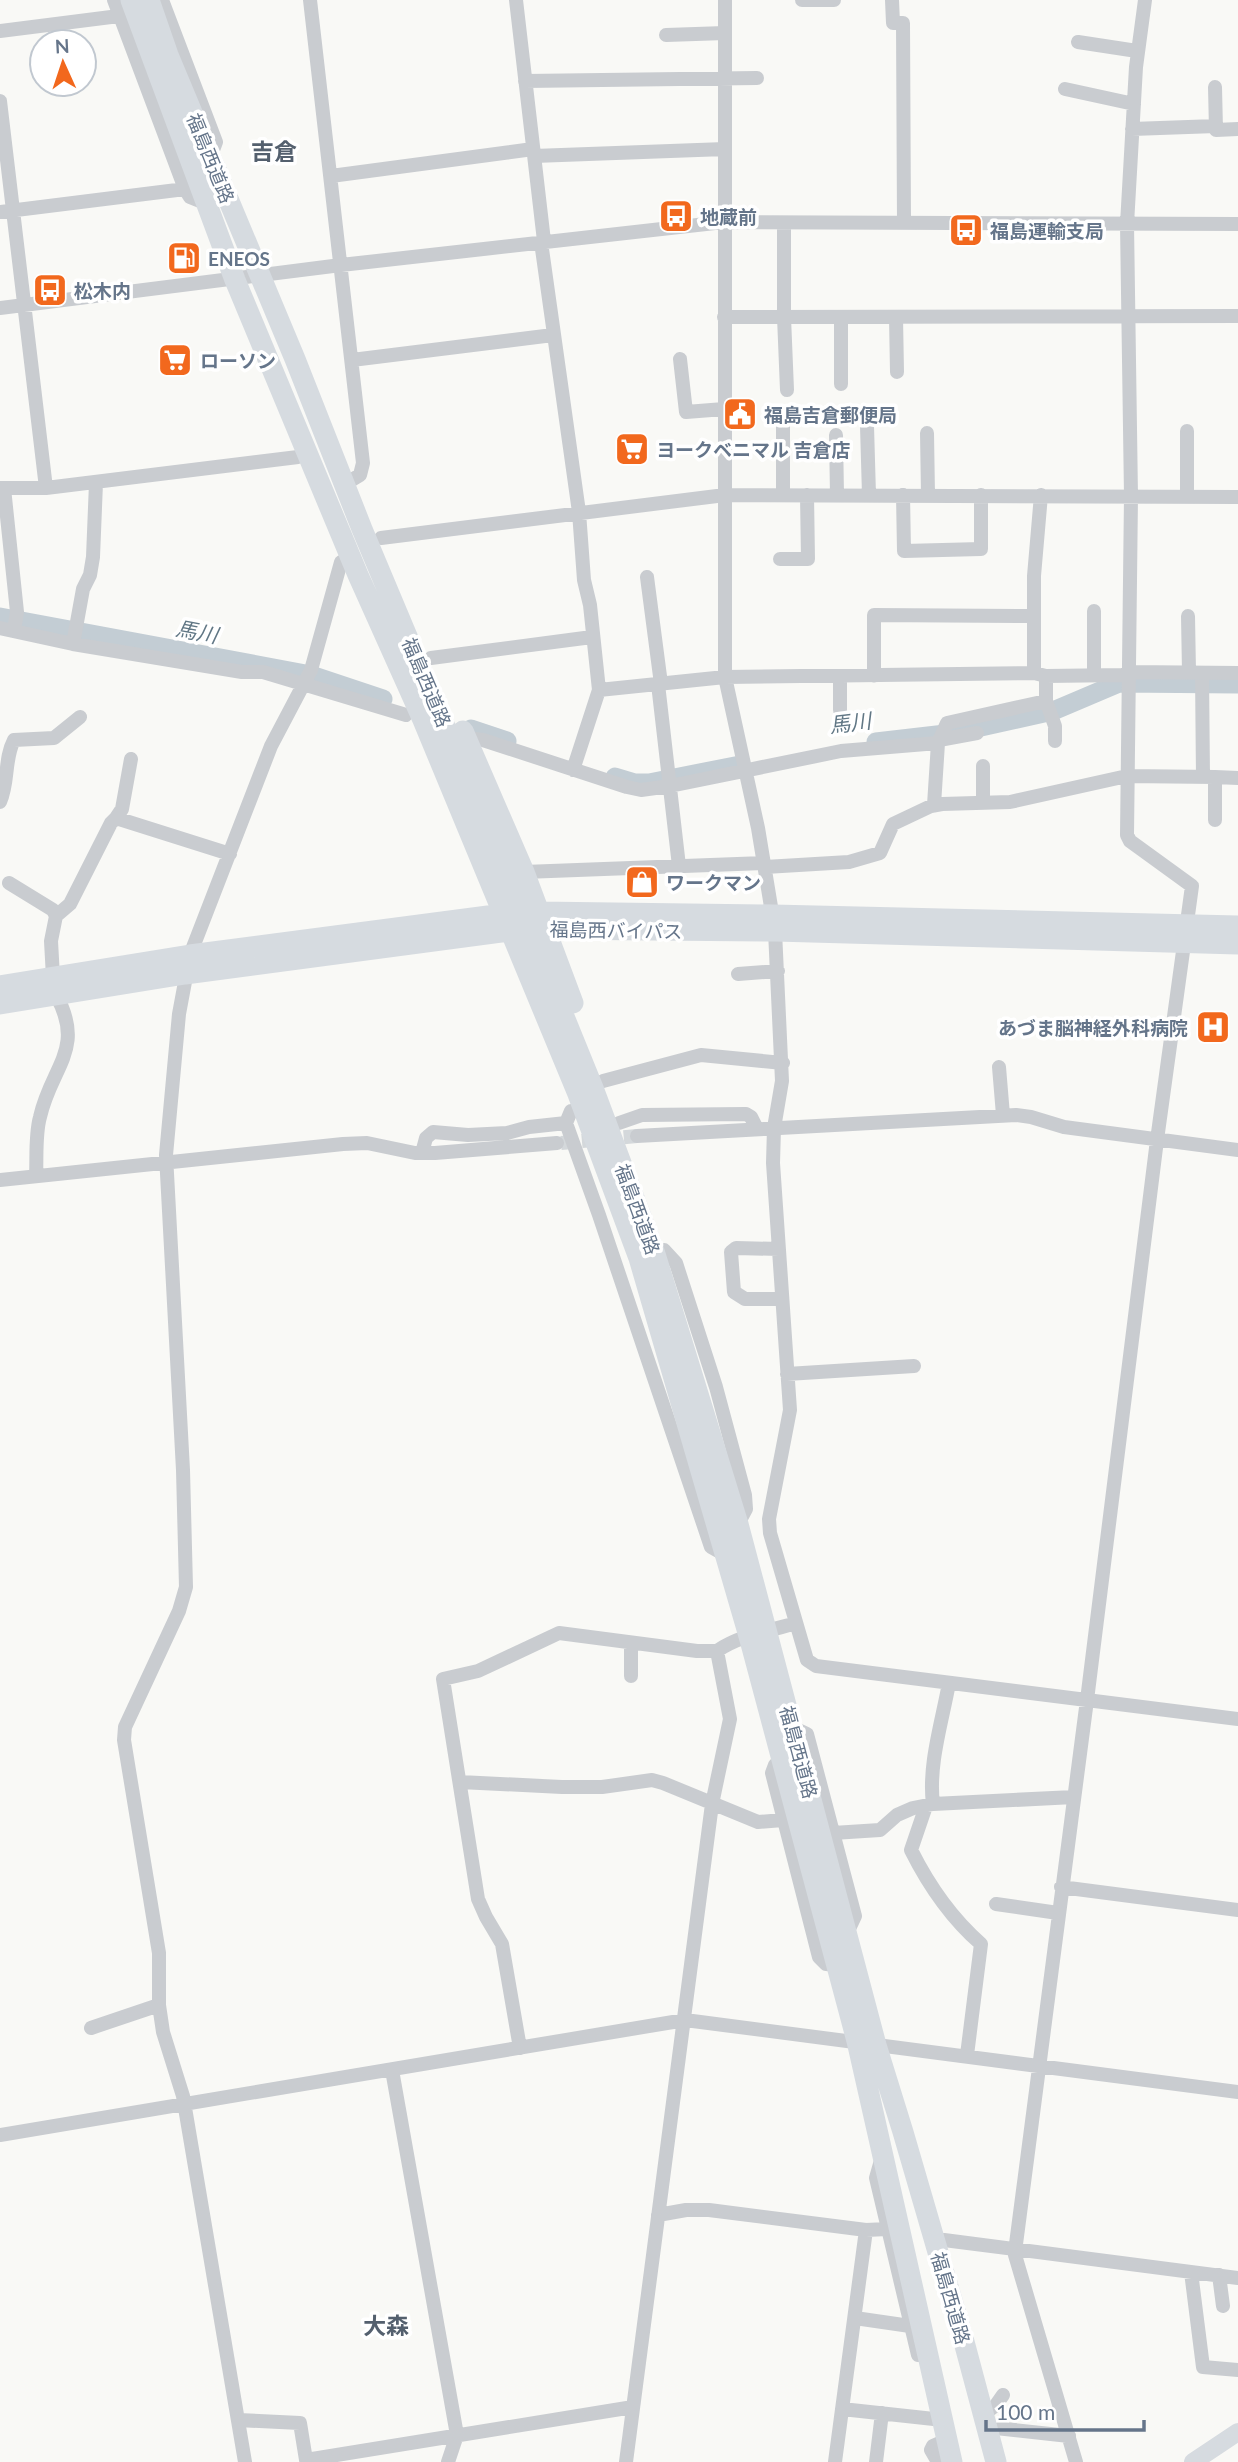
<svg xmlns="http://www.w3.org/2000/svg" width="1238" height="2462" viewBox="0 0 1238 2462" font-family="Lato,'Noto Sans JP',sans-serif">
<style>
.lines{fill:none;stroke-linecap:round;stroke-linejoin:round}
.river{stroke:#c3cdd4;stroke-width:19}
.minor-tunnel{stroke:#d4d8db;stroke-width:14;stroke-dasharray:14 7;stroke-linecap:butt}
.minor{stroke:#c9ccd0;stroke-width:14}
.major{stroke:#d6dbe0;stroke-width:18}
.highway{stroke:#d6dbe0;stroke-width:21}
.labels{text-anchor:middle;dominant-baseline:central;stroke-width:7;stroke-linejoin:round;paint-order:stroke}
.street-label{font-size:19px;fill:#65758a;stroke:#fff}
.poi-label{font-size:19px;font-weight:bold;fill:#65758a;stroke:#fff;text-anchor:start}
.water-label{font-size:21px;font-style:italic;fill:#617785;stroke:#fff}
.quarter-label{font-size:23px;font-weight:bold;fill:#54606e;stroke:#fff}
</style>
<rect width="100%" height="100%" fill="#f9f9f6"/>
<g class="lines">
<path class="river" d="M0 617 311 675 383 699
M471 729 507 741
M876 742 954 733 1053 711 1119 683 1238 684
M615 777 635 783H649L740 765"/>
<path class="minor-tunnel" d="M561 1143 637 1136"/>
<path class="minor" d="M114 0 185 189 190 197 205 203
M162 0 216 142 210 158
M310 0 363 463 360 475 345 484
M516 0 544 241
M725 0V677L758 828 775 931 782 1081 774 1128 773 1163 790 1410 769 1519 770 1533 807 1660 816 1666 1238 1719
M802 0H834
M892 0 893 23H903L904 223
M0 31 119 16
M666 35 725 33
M1078 42 1137 51
M525 81 757 78
M1215 87 1216 130 1238 129
M1065 89 1134 104
M0 101 46 488
M1132 129 1216 126
M534 156 725 149
M331 176 533 149
M0 212 185 189
M784 223V317L787 390
M541 242 579 512 584 580 590 605 599 690 573 770
M0 308 341 265 724 222 1238 224
M724 317 1238 316
M841 317V384
M896 317 897 372
M680 359 686 412 724 409
M352 360 553 335
M783 425V495
M867 426 869 495
M927 433 928 495
M836 435 837 495
M0 488H46L298 457
M4 488 17 612 14 631
M903 495 904 551 981 549V495
M1187 496V431
M381 538 725 495 1238 497
M780 559H808L807 495
M647 577 661 684
M1094 611V675
M1188 616 1189 672
M0 628 73 644 242 672H263L406 715
M73 644 83 589 90 575 93 557 96 483
M431 658 592 637
M1034 673 1046 676 1123 675 1129 672 1238 673
M1202 673 1203 777
M840 676V710
M874 676V615L1034 616
M1046 676V701L1055 726V741
M658 684 679 866
M599 690 725 677 1034 673V576L1041 495
M466 738 483 740 627 787 641 790 670 786 841 751 938 743 934 805
M939 740 977 733
M938 743 947 723 1046 701
M131 759 122 809 116 818 230 854
M983 766V803
M1215 777 1238 778
M0 802C9 782 4 759 14 740L54 738 80 717
M765 867 849 862 880 853 893 824 931 806 942 804 1010 802 1127 776 1215 777V820
M524 872 764 863
M9 883 53 910 56 916 51 941 53 977
M56 916 70 904 111 823 116 818
M738 974 778 971
M999 1067 1003 1115
M603 1081 701 1055 783 1063
M566 1123 599 1215 711 1547 727 1556
M619 1123 642 1115 746 1114 751 1117 757 1129
M637 1136 1016 1115 1031 1117 1064 1127 1238 1150
M422 1153 426 1138 433 1132 468 1135 507 1133 529 1127 566 1123 571 1111
M36 1176C37 1157 35 1135 40 1117 51 1067 86 1049 56 995
M0 1180 343 1144 367 1143 415 1153H435L557 1143
M779 1249 736 1248 731 1252 734 1292 745 1299H782
M664 1250 676 1263 716 1387 745 1495 746 1509 738 1524
M787 1374 914 1366
M631 1643V1676
M792 1727 807 1734 855 1916 847 1933
M781 1758 775 1765 772 1773 819 1957 826 1964 837 1965
M460 1782 562 1787H602L652 1780 663 1783 758 1822 783 1820
M933 1804C928 1765 942 1722 949 1683
M926 1806 911 1850C929 1886 950 1917 981 1944L967 2055
M833 1833 880 1830 897 1815 913 1808 933 1804 1074 1797
M1061 1887 1238 1910
M996 1904 1058 1913
M91 2028 159 2005
M520 2048 502 1944 486 1917 478 1899 443 1679 478 1671 559 1633 697 1651H717
M392 2070 457 2435 448 2462
M0 2135 685 2020 1238 2092
M882 2157 876 2178 918 2355
M658 2215 686 2210H709L866 2230 887 2229
M944 2240 1238 2278
M1191 2272 1203 2367 1238 2370
M1219 2275 1223 2306
M855 2318 910 2326
M842 2409 943 2420
M983 2415 996 2405 1003 2395
M238 2420 300 2423 306 2460 633 2407
M987 2427 1069 2436
M245 2462 183 2096 163 2032 159 2005V1953L124 1740 125 1727 179 1611 186 1587 183 1470 166 1155 179 1014 190 955 271 746 311 670 341 562
M626 2462 712 1804 730 1719 717 1651C740 1635 770 1631 796 1623
M835 2462 866 2230
M876 2462 882 2413
M938 2462 931 2450 933 2446 947 2440
M1076 2462 1015 2255 1016 2244 1087 1700 1157 1140 1192 886 1130 841 1127 835 1131 496 1127 224 1136 67 1145 0"/>
<path class="major" d="M1193 2462 1238 2432"/>
<path class="highway" d="M131 0 235 280 358 575 423 720 578 1094 639 1258 749 1636 857 2041 952 2462
M149 0 168 55 295 359 362 529 485 822 593 1088 655 1254 738 1524 876 2045 903 2132 963 2338 996 2462
M463 731 524 872 573 1003
M0 986 190 955 488 916 539 912 773 915 1238 926
M0 1004 185 974 509 931 545 929 775 931 1238 944"/>
</g>
<defs>
<g id="bus-square" transform="scale(1.75)"><rect x="-9" y="-9" width="18" height="18" rx="4" fill="#f2681d" stroke="#fff"/><path d="M-5-6H5V4H4V6H2V4H-2V6H-4V4H-5ZM-3.5-4V0h7V-4ZM-3.5 1.2v1.5H-2V1.2ZM2 1.2v1.5H3.5V1.2Z" fill="#fff"/></g>
<g id="fuel-square" transform="scale(1.75)"><rect x="-9" y="-9" width="18" height="18" rx="4" fill="#f2681d" stroke="#fff"/><path d="M-5.5-6h7V0h2V4h1.3V-2.5L3-4.5l.8-.8L6-3V5H2.5V1h-1V6h-7ZM-4.2-4.7v3.2H.2V-4.7Z" fill="#fff"/></g>
<g id="supermarket-square" transform="scale(1.75)"><rect x="-9" y="-9" width="18" height="18" rx="4" fill="#f2681d" stroke="#fff"/><path d="M-6-5.5h2.5l.6 2H6L4.5 2H-2.5L-4.4-4H-6ZM-1.5 3.2a1.3 1.3 0 1 0 .1 0ZM3 3.2a1.3 1.3 0 1 0 .1 0Z" fill="#fff"/></g>
<g id="civic-square" transform="scale(1.75)"><rect x="-9" y="-9" width="18" height="18" rx="4" fill="#f2681d" stroke="#fff"/><path d="M-.6-6.5H3V-4.5H.6V-3L4-1V1h2V6H-6V1h2V-1L-.6-3ZM-1.2 2.5V6h2.4V2.5Z" fill="#fff"/></g>
<g id="shop-square" transform="scale(1.75)"><rect x="-9" y="-9" width="18" height="18" rx="4" fill="#f2681d" stroke="#fff"/><path d="M-5-2.5h2.3a2.7 3.5 0 0 1 5.4 0H5L5.5 6h-11ZM-1.5-2.5h3a1.5 2.3 0 0 0-3 0Z" fill="#fff"/></g>
<g id="hospital-square" transform="scale(1.75)"><rect x="-9" y="-9" width="18" height="18" rx="4" fill="#f2681d" stroke="#fff"/><path d="M-5-5h3v3.5h4V-5h3V5h-3V1.5h-4V5h-3Z" fill="#fff"/></g>
</defs>
<g fill-rule="evenodd">
<use href="#bus-square" x="676" y="216"/>
<use href="#bus-square" x="966" y="230"/>
<use href="#fuel-square" x="184" y="258"/>
<use href="#bus-square" x="50" y="290"/>
<use href="#supermarket-square" x="175" y="360"/>
<use href="#civic-square" x="740" y="414"/>
<use href="#supermarket-square" x="632" y="449"/>
<use href="#shop-square" x="642" y="882"/>
<use href="#hospital-square" x="1213" y="1027"/>
</g>
<g class="labels">
<g class="street-label">
<text transform="translate(211 158) rotate(68)">福島西道路</text>
<text transform="translate(427 682) rotate(67)">福島西道路</text>
<text transform="translate(616 930) rotate(1)">福島西バイパス</text>
<text transform="translate(638 1209) rotate(70)">福島西道路</text>
<text transform="translate(799 1752) rotate(75)">福島西道路</text>
<text transform="translate(951 2298) rotate(74)">福島西道路</text>
</g>
<g class="poi-label">
<text x="700" y="216">地蔵前</text>
<text x="990" y="230">福島運輸支局</text>
<text x="208" y="258">ENEOS</text>
<text x="74" y="290">松木内</text>
<text x="200" y="360">ローソン</text>
<text x="764" y="414">福島吉倉郵便局</text>
<text x="656" y="449">ヨークベニマル 吉倉店</text>
<text x="666" y="882">ワークマン</text>
<text x="1188" y="1027" text-anchor="end">あづま脳神経外科病院</text>
</g>
<g class="water-label">
<text transform="translate(197 631) rotate(11)">馬川</text>
<text transform="translate(850 722) rotate(-7)">馬川</text>
</g>
<g class="quarter-label">
<text x="274" y="151">吉倉</text>
<text x="386" y="2325">大森</text>
</g>
</g>
<g transform="translate(63 63) rotate(357)"><circle r="33" fill="#ffffff" stroke="#c1c8d0" stroke-width="2"/>
<path d="M0-5L12 26L0 18L-12 26Z" fill="#f2681d"/>
<text y="-10" font-size="19" font-weight="bold" text-anchor="middle" fill="#65758a">N</text>
</g>
<path d="M986 2420v10h158v-10" fill="none" stroke="#65758a" stroke-width="3.5"/>
<text x="996" y="2420" font-size="21" fill="#65758a" stroke="#ffffff" stroke-width="5" paint-order="stroke">100 m</text>
</svg>
